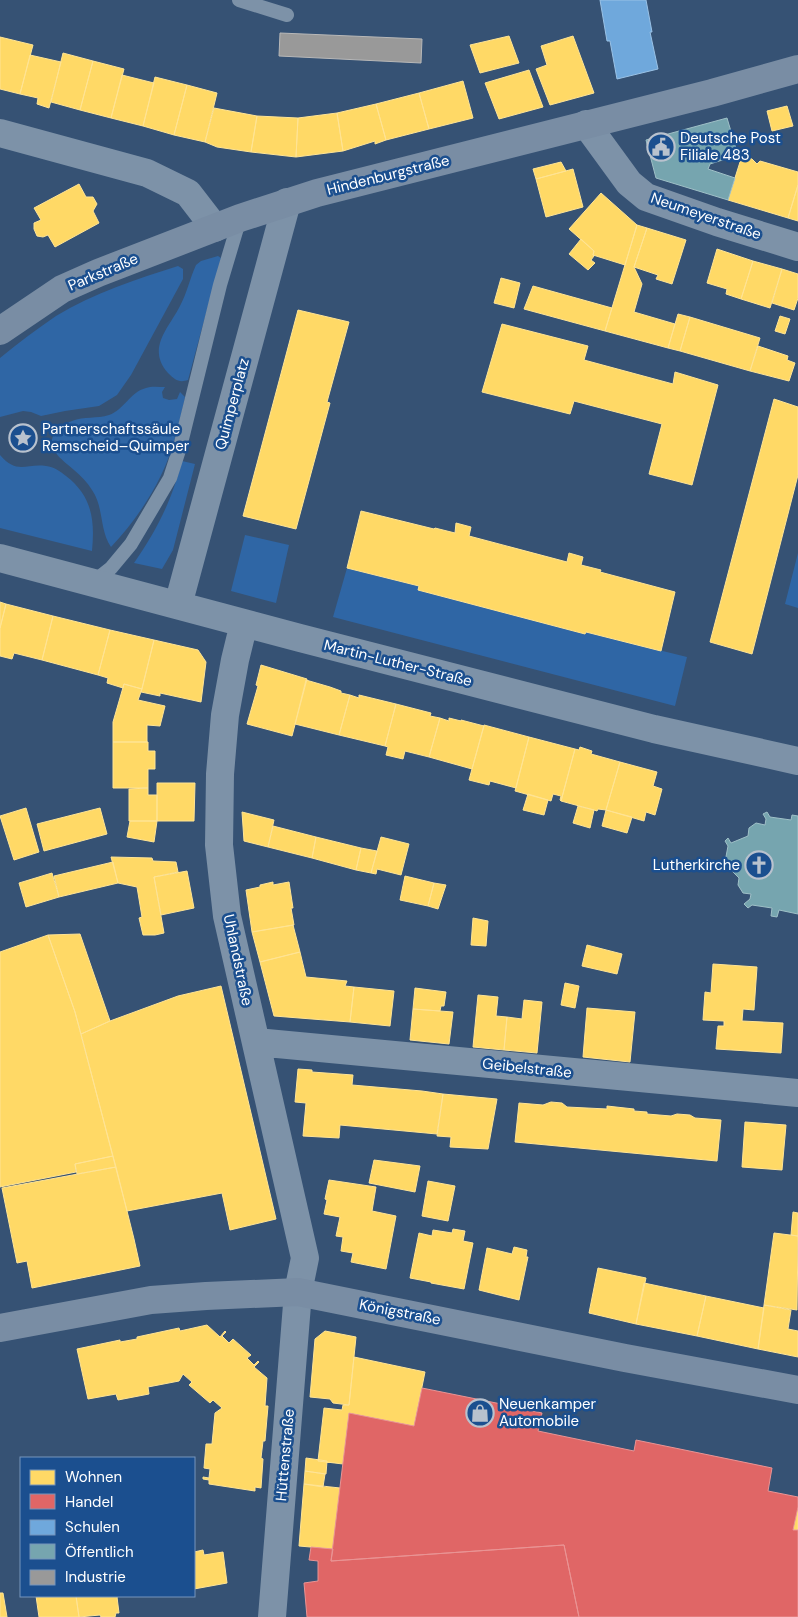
<svg xmlns="http://www.w3.org/2000/svg" width="798" height="1617" viewBox="0 0 798 1617" font-family="'DM Sans',sans-serif">
<style>
.green{fill:#2f66a5}
.homes{fill:#ffd966;stroke:#ffe494}
.shops{fill:#e06666;stroke:#e99494}
.schools{fill:#6fa8dc;stroke:#9ac2e6}
.public{fill:#76a5af;stroke:#9fc0c7}
.industry{fill:#999;stroke:#b8b8b8}
.lines{fill:none;stroke-linecap:round;stroke-linejoin:round}
.lane{stroke:#7d92a8;stroke-width:14}
.street{stroke:#7d92a8;stroke-width:28}
.secondary{stroke:#798da4;stroke-width:28}
.labels{text-anchor:middle;dominant-baseline:central;stroke-width:5;stroke-linejoin:round;paint-order:stroke}
.poi-label{font-size:15px;fill:#fff;stroke:#1b4f8f;text-anchor:start}
.street-label{font-size:15px;fill:#fff;stroke:#1b4f8f}
</style>
<rect width="100%" height="100%" fill="#365274"/>
<path class="green" d="M218 256 221 258 188 380C179 383 175 380 168 373 146 348 169 328 180 306 187 293 190 278 196 265L201 261Z
M178 266 183 269V279L131 375 117 395 99 406 65 411 41 416 31 412 23 411 0 417V358C18 343 37 329 56 316 94 293 137 279 178 266Z
M165 387 162 392 163 398 169 400 177 399 180 392 185 397C182 411 179 425 175 438 164 479 140 516 111 547 99 529 104 507 92 490 87 482 81 476 74 470 63 460 43 448 56 431 60 426 66 423 72 421 84 416 97 419 109 415 124 410 130 392 146 388 151 386 159 387 165 387Z
M0 455C17 475 26 463 46 466 54 467 60 471 66 476 92 496 95 520 92 551L0 528Z
M182 461 195 464 173 550 162 569 134 563C158 528 171 502 182 461Z
M245 535 289 545 276 603 231 591Z
M798 553V608L785 604Z
M347 568 419 586 418 590 585 634 586 632 687 657 675 706 333 617Z"/>
<path class="homes" d="M509 36 519 63 480 73 470 45Z
M573 36 594 93 550 105 536 69 547 65 541 46Z
M0 37 33 45 20 94 0 89Z
M63 53 93 61 80 110 51 102Z
M30 55 61 62 49 108 37 104 38 98 20 94Z
M93 61 124 69 111 118 80 110Z
M529 70 543 107 499 119 485 83Z
M122 75 154 83 143 126 111 118Z
M155 77 187 85 174 135 143 126Z
M463 81 473 118 429 129 419 93Z
M187 85 217 93 205 142 174 135Z
M419 93 429 129 386 140 376 104Z
M376 104 386 140 375 144V141L343 151 337 113Z
M787 106 793 126 772 131 767 111Z
M214 108 257 116 251 152 217 147 205 142Z
M337 113 343 151 296 157 298 118Z
M257 116 298 118 296 157 251 152Z
M747 158 752 159 757 164 760 161 798 172V185L788 218 728 200 740 162Z
M561 162 566 171 536 179 533 169Z
M573 169 583 207 546 217 536 179Z
M79 184 86 197H93L97 204 93 211 99 223 55 247 48 235 43 237 37 236 34 229V223L41 220 34 208Z
M798 185V221L788 218Z
M601 193 637 225 625 265 593 255 594 251 569 229Z
M637 225 647 228 634 267 642 284 634 312 675 324 668 348 605 331Z
M647 228 686 240 672 284 656 279 658 275 634 267Z
M581 239 594 251 593 255 594 256 591 260 595 263 588 270 569 254Z
M717 249 753 261 741 299 726 294 727 289 707 283Z
M753 261 782 269 770 308 741 299Z
M782 269 798 274V298L794 310 772 303Z
M501 278 520 283 514 308 494 303Z
M533 286 612 308 605 331 524 309Z
M298 310 349 322 327 402 330 403 296 529 243 516Z
M678 314 690 317 680 351 668 348Z
M780 316 790 319 785 334 775 331Z
M690 317 760 338 750 371 680 351Z
M502 324 588 346 584 360 673 384 675 372 718 385 692 485 649 474 662 424 574 401 570 414 482 392Z
M758 346 788 356 787 360 795 363 789 381 750 371Z
M774 399 798 407V475L752 654 710 642Z
M361 511 434 529 435 528 455 533 456 523 471 527 469 536 567 562 569 553 583 557 581 565 601 570 600 572 675 592 661 651 586 632 585 634 418 590 419 586 347 568Z
M0 602 6 604 0 628Z
M6 604 53 616 42 660 14 653 12 659 0 656V628Z
M53 616 110 630 98 675 42 660Z
M110 630 154 640 142 689 124 684 123 688 107 683 108 678 98 675Z
M154 640 198 650 206 662 201 702 160 693V696L141 692Z
M261 665 307 679 292 736 247 724 258 686 256 685Z
M306 680 330 687 341 691V693L350 695 339 735 295 724Z
M124 684 142 689 138 700 165 706 160 726 147 725V742H113V722Z
M350 695 359 698V695L396 704 385 746 339 735Z
M396 704 431 713 430 716 440 718 429 757 405 751 403 759 386 755 388 747 385 746Z
M440 718 449 721V718L461 721V720L484 726 472 769 429 757Z
M484 725 529 737 516 788 490 781 489 785 469 780Z
M529 737 575 749 561 801 560 800 561 796 553 794 551 801 515 791Z
M113 742H148V751H155V769H148V788H113Z
M580 747 592 751 591 754 620 762 606 810 598 809 597 811 594 810 561 801 575 749 579 750Z
M620 762 657 772 653 786 662 789 655 815 646 812 644 821 606 810Z
M157 783H195L194 821H157Z
M148 788V795H157V821H129V789Z
M528 794 548 800 544 815 523 810Z
M578 806 594 810 590 828 573 823Z
M26 808 39 852 14 860 0 816Z
M100 808 107 834 44 851 37 824Z
M606 810 632 817 627 833 602 826Z
M242 812 274 820 268 847 244 841Z
M130 821H157L154 842 127 837Z
M273 826 316 837 312 858 268 847Z
M316 837 361 848 356 870 312 858Z
M381 837 409 844 401 875 377 869 376 874 371 873Z
M361 848 377 851 371 873 356 870Z
M111 857 152 858 153 861 176 862 178 872 154 877 164 933 155 935H143L139 918 142 917 137 887 118 883Z
M113 862 118 883 59 897 54 876Z
M187 871 194 908 161 915 154 877Z
M52 873 59 897 26 907 19 883Z
M405 876 434 883 428 906 400 900Z
M273 882V885L289 882 293 908H291L294 925 252 932 246 890 260 887V885Z
M434 883 446 885 438 909 428 906Z
M473 918 488 921 486 946 471 945Z
M293 925 300 952 260 962 252 932Z
M80 934 110 1021 81 1034 75 1012 48 935Z
M48 935 75 1012 113 1156 75 1164 76 1172 0 1187V952Z
M587 945 622 954 617 974 582 966Z
M300 952 306 977 347 981 345 986 354 987 350 1022 274 1016 260 962Z
M713 964 757 967 754 1010 743 1009 742 1021 783 1023 781 1053 716 1049 718 1026H724V1021L703 1020 705 992 711 993Z
M565 983 579 986 575 1008 561 1005Z
M221 986 276 1219 230 1230 222 1193 127 1211 81 1034 110 1021 178 996Z
M354 987 394 991 390 1026 350 1022Z
M415 988 446 992 444 1006H441L440 1011 413 1009Z
M478 995 498 997 496 1016 507 1017 504 1050 473 1047Z
M524 1000 542 1002 537 1053 504 1050 507 1017 522 1019Z
M587 1008 635 1012 630 1062 583 1057Z
M413 1009 453 1012 449 1044 410 1040Z
M298 1069 312 1070V1072L353 1075 352 1085 422 1091 443 1094 437 1134 340 1125 339 1138 303 1136 306 1103 295 1102Z
M443 1094 497 1099 488 1149 450 1147 451 1137 437 1136Z
M551 1102 562 1103 567 1107 607 1109V1106L634 1109V1111L647 1112V1114L671 1116 677 1114 690 1115 695 1118 721 1120 717 1161 515 1142 519 1103 543 1105Z
M745 1122 786 1125 782 1170 742 1167Z
M113 1156 116 1167 77 1174 75 1164Z
M374 1160 420 1166 415 1192 369 1183Z
M116 1167 134 1239 140 1266 32 1288 27 1261 17 1263 2 1188Z
M329 1180 376 1187 372 1211 396 1216 386 1269 351 1262 353 1253 341 1251 343 1237 336 1236 340 1217 324 1214 327 1200 325 1199Z
M428 1181 455 1186 448 1221 422 1216Z
M793 1212 798 1213V1236L791 1235Z
M453 1229 465 1231 463 1241 473 1243 464 1289 431 1283V1282L410 1278 419 1233 432 1236 433 1230 452 1233Z
M774 1233 798 1236 797 1310 764 1305Z
M514 1247 527 1250 526 1257H528L519 1300 479 1290 487 1248 512 1254Z
M598 1268 646 1278 636 1324 589 1313Z
M644 1283 706 1296 697 1336 636 1324Z
M706 1296 764 1308 758 1349 697 1336Z
M764 1305 791 1310 788 1329 798 1331V1357L758 1349Z
M207 1325 220 1337 225 1331 226 1332 222 1336 229 1343 233 1339 251 1355 247 1358 254 1365 258 1361 259 1362 254 1367 267 1378 265 1406H268L265 1441H263L261 1458 263 1459 261 1488 255 1487V1491L209 1484V1480L203 1479V1477L209 1478 210 1469 204 1468 206 1444H212L215 1413 222 1408 213 1400 210 1403 189 1385 192 1382 183 1374 179 1381 148 1387 149 1394 118 1400 116 1394 88 1399 77 1349 120 1340V1342L137 1339V1337L179 1328 180 1331Z
M325 1331 356 1337 349 1405 333 1403 330 1399 310 1397 315 1339Z
M354 1357 425 1372 414 1426 349 1413 343 1464 318 1461 324 1408 342 1410 343 1405H349Z
M306 1458 327 1461 326 1474 305 1471Z
M305 1471 325 1474 323 1487 304 1484Z
M304 1484 340 1488 333 1549 299 1546Z
M798 1507V1530H793Z
M203 1550 204 1555 223 1552 227 1583 194 1589V1552Z
M0 1593H3L7 1617H0Z
M36 1596H76L79 1617H39Z
M76 1596H120L117 1597 119 1613H116L115 1617H101L100 1615 79 1617Z"/>
<path class="shops" d="M422 1388 516 1407 517 1403 529 1406 528 1410 542 1413 538 1431 634 1451 636 1440 772 1468 768 1491 798 1497V1507L793 1530H798V1617H579L564 1545 331 1561 349 1413 414 1426Z
M564 1545 579 1617H307L304 1583 318 1581V1561L309 1560 311 1547 333 1549 331 1561Z"/>
<path class="schools" d="M600 0H646L652 32H650L658 69 617 79 610 41H607Z"/>
<path class="public" d="M727 118 738 155 710 164 708 169 735 178 728 200 656 178 646 140Z
M767 812 770 817 791 820 792 815 798 816V914L779 910 777 917 771 916 772 908 752 905 748 908 744 904 750 899 751 894 743 893 738 885 739 878 727 866 721 868 720 864 725 862 728 846 725 841 728 838 731 843 748 836 749 828 756 823 765 825 766 819 763 814Z"/>
<path class="industry" d="M280 33 422 39 421 63 279 56Z"/>
<g class="lines">
<path class="lane" d="M239 0 287 15
M92 583 111 568 131 544 170 478 180 447 220 285 240 218"/>
<path class="street" d="M586 124 629 183 646 197 717 222 798 247
M0 133 147 173 188 193 215 228
M0 558 300 638 654 729 798 761
M178 605 287 202
M244 623 235 660 225 715 220 774 219 845 227 916 305 1258 298 1292 272 1617
M256 1042 798 1093"/>
<path class="secondary" d="M0 331 62 289 98 273 240 218 317 193 712 93 798 69
M0 1328 151 1300 206 1296 298 1292 625 1358 798 1390"/>
</g>
<defs>
<g id="civic-ring" transform="scale(1.4375)"><circle r="9.5" fill="#1b4f8f" stroke="#b9c2ce" stroke-width="1.5"/><path d="M-.6-6.5H3V-4.5H.6V-3L4-1V1h2V6H-6V1h2V-1L-.6-3ZM-1.2 2.5V6h2.4V2.5Z" fill="#b9c2ce"/></g>
<g id="sight-ring" transform="scale(1.4375)"><circle r="9.5" fill="#1b4f8f" stroke="#b9c2ce" stroke-width="1.5"/><path d="M0-6L1.8-2.2L6-1.7L2.9 1.2L3.7 5.4L0 3.3L-3.7 5.4L-2.9 1.2L-6-1.7L-1.8-2.2Z" fill="#b9c2ce"/></g>
<g id="church-ring" transform="scale(1.4375)"><circle r="9.5" fill="#1b4f8f" stroke="#b9c2ce" stroke-width="1.5"/><path d="M-1.2-6h2.4v3.5h3.3v2.4h-3.3V6h-2.4V-.1h-3.3v-2.4h3.3Z" fill="#b9c2ce"/></g>
<g id="shop-ring" transform="scale(1.4375)"><circle r="9.5" fill="#1b4f8f" stroke="#b9c2ce" stroke-width="1.5"/><path d="M-5-2.5h2.3a2.7 3.5 0 0 1 5.4 0H5L5.5 6h-11ZM-1.5-2.5h3a1.5 2.3 0 0 0-3 0Z" fill="#b9c2ce"/></g>
</defs>
<g fill-rule="evenodd">
<use href="#civic-ring" x="661" y="147"/>
<use href="#sight-ring" x="23" y="438"/>
<use href="#church-ring" x="759" y="865"/>
<use href="#shop-ring" x="480" y="1413"/>
</g>
<g class="labels">
<g class="poi-label">
<text x="680" y="138">Deutsche Post<tspan x="680" dy="17">Filiale 483</tspan></text>
<text x="42" y="429">Partnerschaftssäule<tspan x="42" dy="17">Remscheid–Quimper</tspan></text>
<text x="740" y="865" text-anchor="end">Lutherkirche</text>
<text x="499" y="1404">Neuenkamper<tspan x="499" dy="17">Automobile</tspan></text>
</g>
<g class="street-label">
<text transform="translate(388 175) rotate(-14)">Hindenburgstraße</text>
<text transform="translate(706 216) rotate(19)">Neumeyerstraße</text>
<text transform="translate(103 272) rotate(-23)">Parkstraße</text>
<text transform="translate(232 404) rotate(-75)">Quimperplatz</text>
<text transform="translate(398 663) rotate(14)">Martin-Luther-Straße</text>
<text transform="translate(238 960) rotate(78)">Uhlandstraße</text>
<text transform="translate(527 1068) rotate(6)">Geibelstraße</text>
<text transform="translate(400 1312) rotate(11)">Königstraße</text>
<text transform="translate(285 1455) rotate(-85)">Hüttenstraße</text>
</g>
</g>
<rect x="20" y="1457" width="175" height="140" fill="#1b4f8f" stroke="#7695bc"/>
<rect x="30" y="1470" width="25" height="15" fill="#ffd966" stroke="#7695bc"/>
<text x="65" y="1482" font-size="15" fill="#ffffff">Wohnen</text>
<rect x="30" y="1494" width="25" height="15" fill="#e06666" stroke="#7695bc"/>
<text x="65" y="1507" font-size="15" fill="#ffffff">Handel</text>
<rect x="30" y="1520" width="25" height="15" fill="#6fa8dc" stroke="#7695bc"/>
<text x="65" y="1532" font-size="15" fill="#ffffff">Schulen</text>
<rect x="30" y="1544" width="25" height="15" fill="#76a5af" stroke="#7695bc"/>
<text x="65" y="1557" font-size="15" fill="#ffffff">Öffentlich</text>
<rect x="30" y="1570" width="25" height="15" fill="#999999" stroke="#7695bc"/>
<text x="65" y="1582" font-size="15" fill="#ffffff">Industrie</text>
</svg>
